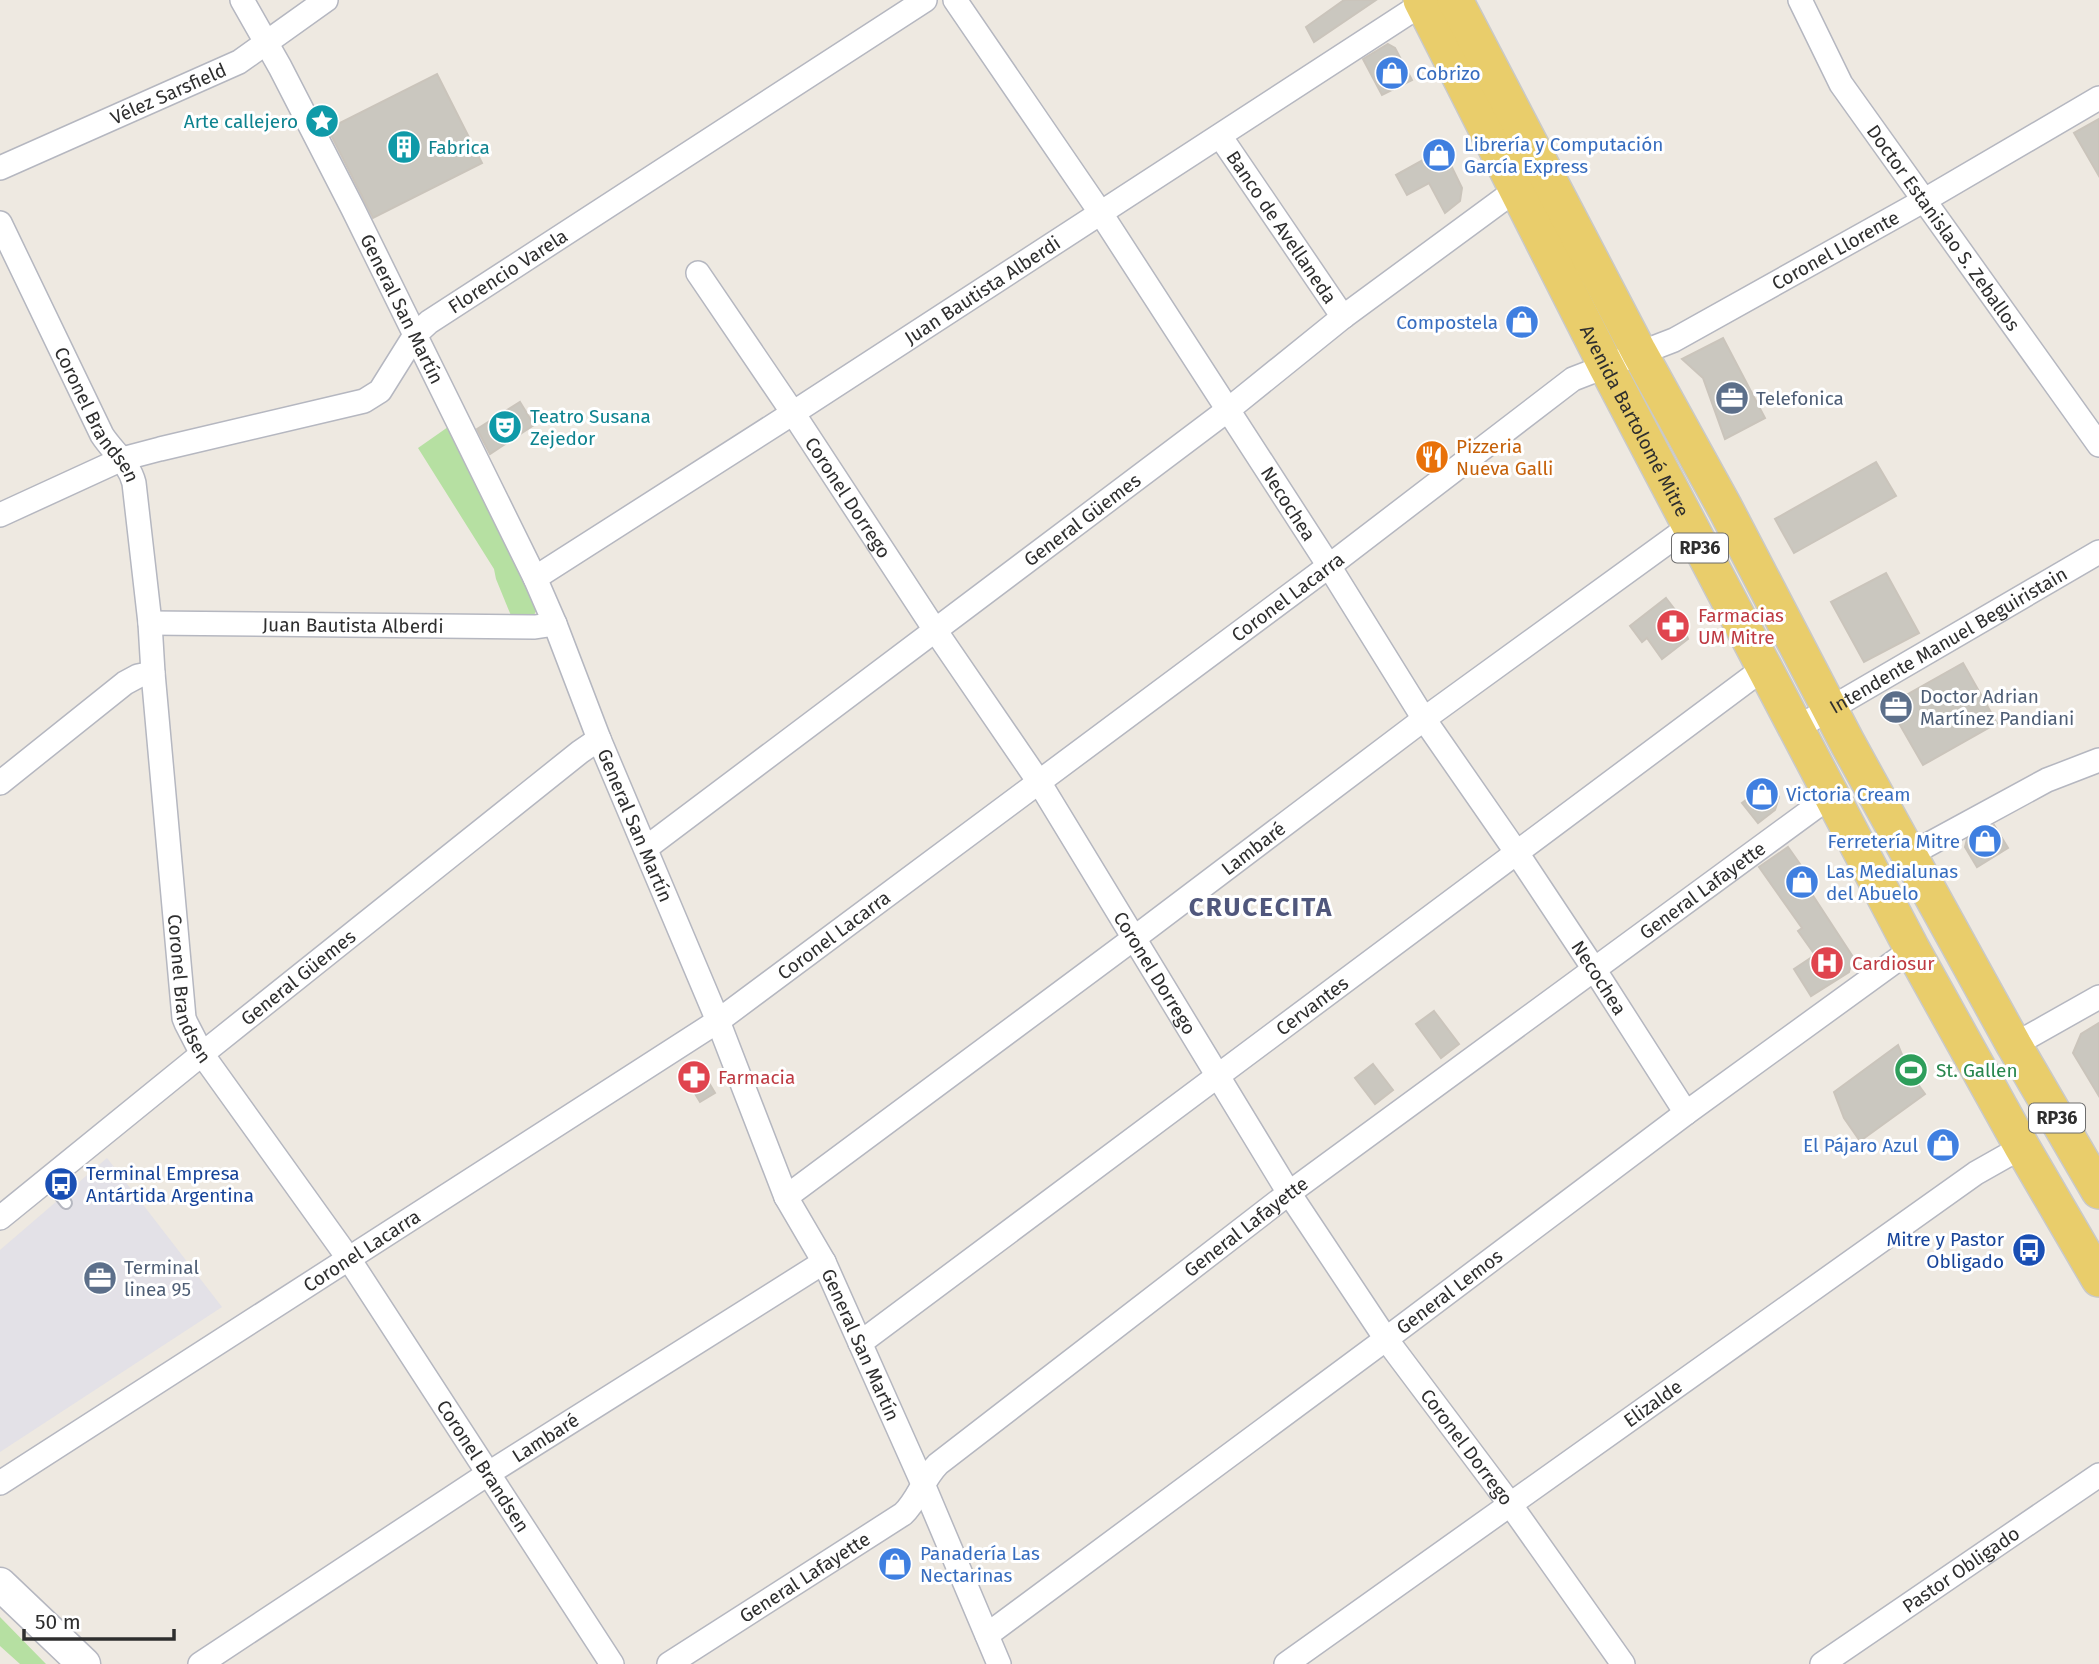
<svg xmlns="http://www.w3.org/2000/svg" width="2099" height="1664" viewBox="0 0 2099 1664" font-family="'Fira Sans',sans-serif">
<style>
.industrial{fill:#e3e1e7}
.park{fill:#b6e0a2}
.building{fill:#cac7bf;stroke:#cac4bb;stroke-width:2}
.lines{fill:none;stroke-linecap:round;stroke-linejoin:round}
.service-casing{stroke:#b5b7c0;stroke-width:14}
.minor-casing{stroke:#b5b7c0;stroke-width:26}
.secondary-casing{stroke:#b5b7c0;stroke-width:35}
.primary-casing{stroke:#c9c9c9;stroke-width:38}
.service{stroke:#fff;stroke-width:10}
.minor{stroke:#fff;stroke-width:23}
.secondary{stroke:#fff;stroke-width:32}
.primary{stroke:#e9cd6b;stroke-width:35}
.labels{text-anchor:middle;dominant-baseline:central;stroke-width:6;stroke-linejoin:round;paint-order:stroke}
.shield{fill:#fff;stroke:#6d6d6d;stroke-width:2}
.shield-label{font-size:18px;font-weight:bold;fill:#2e2e2e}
.shop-label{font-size:19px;fill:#366cbe;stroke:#fff;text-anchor:start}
.street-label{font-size:19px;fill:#2e2e2e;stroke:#fff}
.culture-label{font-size:19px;fill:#0d838f;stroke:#fff;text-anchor:start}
.service-label{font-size:19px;fill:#4e5e75;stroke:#fff;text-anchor:start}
.food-label{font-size:19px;fill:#c56008;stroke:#fff;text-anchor:start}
.health-label{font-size:19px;fill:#be3a42;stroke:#fff;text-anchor:start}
.leisure-label{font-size:19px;fill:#27864d;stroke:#fff;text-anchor:start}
.transit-label{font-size:19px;fill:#164399;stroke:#fff;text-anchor:start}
.district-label{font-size:26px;font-weight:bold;letter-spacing:2px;fill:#50577c;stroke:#fff}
</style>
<rect width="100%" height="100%" fill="#eee9e1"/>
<path class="industrial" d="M107 1158 222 1307 0 1452V1250Z"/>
<path class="park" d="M448 427 539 605 533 617 512 618 496 579 494 569 418 448Z
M0 1617 46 1664H20L0 1646Z"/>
<path class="building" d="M1344 0H1376L1314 42 1306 27Z
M1388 44 1395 48 1412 80 1382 95 1363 59Z
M437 74 482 163 373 218 328 129Z
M2099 119V176L2074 133Z
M1443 149 1462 188 1460 201 1445 213 1429 183 1407 195 1396 175Z
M1723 338 1765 418 1725 439 1703 378 1682 359Z
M520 402 534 425 490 454 477 429Z
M1876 462 1896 496 1794 553 1775 519Z
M1886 573 1919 633 1864 662 1831 602Z
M1666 598 1679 615 1688 639 1662 659 1647 638 1642 642 1630 626Z
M1963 663 1997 723 1923 765 1892 711 1894 702Z
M1769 783 1779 797 1775 810 1758 823 1742 803Z
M1994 825 2008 848 1977 867 1965 847 1967 839Z
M1788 847 1814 884 1808 888 1853 957 1849 972 1811 996 1794 969 1815 955 1798 931 1802 928 1759 867Z
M1434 1011 1459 1044 1441 1058 1416 1024Z
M2099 1023V1096L2073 1053 2081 1034Z
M1898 1045 1909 1072 1925 1094 1860 1141 1844 1118 1834 1092Z
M697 1063 715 1093 700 1102 682 1072Z
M1373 1064 1393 1090 1375 1104 1355 1078Z"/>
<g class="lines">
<g class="service-casing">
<path id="service" d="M47 1179 66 1203"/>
</g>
<g class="minor-casing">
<g id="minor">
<path id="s1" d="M242 0 280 67 353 209 535 578 555 624 599 739 718 1021 786 1197 824 1262 923 1484 999 1664"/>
<path id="s2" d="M955 0 1100 212 1329 566 1424 719 1517 853 1594 969 1686 1113"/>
<path id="s3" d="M1800 0 1841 84 2099 445"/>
<path id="s4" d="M1220 136 1343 317"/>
<path id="s5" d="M0 168 239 62 326 0"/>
<path id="s6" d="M0 223 102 435C113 452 129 463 134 483L150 623 153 673 184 1018 186 1023 202 1054 349 1259 612 1664"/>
<path id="s7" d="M698 273 793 413 935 630 1039 782 1289 1193 1386 1339 1510 1504 1623 1664"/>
<path id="s8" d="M0 515 122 459 160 449 364 401 380 391 415 335 429 322 925 0"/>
<path id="s9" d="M535 578 793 413 1428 0"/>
<path id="s10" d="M150 623 535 627 555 624"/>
<path id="s11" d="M1797 728 2099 552"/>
<path d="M0 783 125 683 138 676 153 673"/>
<path id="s12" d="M646 848 1229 409 1343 317 1517 189"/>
<path d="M1909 855 2047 780 2099 760"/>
<path d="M2014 1045 2099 997"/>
<path id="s13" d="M786 1197 1133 939 1424 719 1690 526"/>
<path id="s14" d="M0 1218 202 1054 580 752 599 739"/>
<path id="s15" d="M860 1343 1764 668"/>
<path id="s16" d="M0 1483 718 1021 1329 566 1573 379 1674 340 1923 201 2099 98"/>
<path id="s17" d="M987 1635 1386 1339 1686 1113 1912 949"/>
<path id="s18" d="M200 1664 489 1473 824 1262"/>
<path id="s19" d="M669 1664 903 1514C918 1500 923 1479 938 1464L1289 1193 1832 795"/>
<path id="s20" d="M1286 1664 1976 1173 2022 1147"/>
<path id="s21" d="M1822 1664 2099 1475"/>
</g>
</g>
<g class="secondary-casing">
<path id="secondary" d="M0 1584 84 1664"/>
</g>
<g class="primary-casing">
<g id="primary">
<path id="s22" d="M1421 0 1606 366 1912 949 2022 1147 2099 1279"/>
<path d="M1455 0 1639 352 1725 508 1848 744 2014 1045 2099 1191"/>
</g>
</g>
<use href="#service" class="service"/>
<use href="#minor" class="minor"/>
<use href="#secondary" class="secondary"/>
<use href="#primary" class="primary"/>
</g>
<defs>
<g id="shop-disc" transform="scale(1.75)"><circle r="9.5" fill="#3f7fe0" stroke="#fff"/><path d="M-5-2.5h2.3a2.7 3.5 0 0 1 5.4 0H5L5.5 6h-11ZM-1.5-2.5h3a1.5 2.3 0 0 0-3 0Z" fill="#fff"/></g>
<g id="sight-disc" transform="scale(1.75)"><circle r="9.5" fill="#0f9aa8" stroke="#fff"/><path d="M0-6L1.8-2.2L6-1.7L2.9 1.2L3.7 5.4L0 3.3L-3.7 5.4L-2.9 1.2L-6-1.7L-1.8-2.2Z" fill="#fff"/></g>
<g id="building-disc" transform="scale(1.75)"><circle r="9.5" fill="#0f9aa8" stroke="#fff"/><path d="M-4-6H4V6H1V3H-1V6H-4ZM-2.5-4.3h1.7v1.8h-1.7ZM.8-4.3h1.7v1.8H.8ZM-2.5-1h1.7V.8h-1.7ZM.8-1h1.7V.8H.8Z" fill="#fff"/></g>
<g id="office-disc" transform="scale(1.75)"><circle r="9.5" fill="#5c6f8a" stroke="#fff"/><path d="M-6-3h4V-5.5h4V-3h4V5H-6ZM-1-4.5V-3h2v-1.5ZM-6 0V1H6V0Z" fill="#fff"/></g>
<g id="theatre-disc" transform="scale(1.75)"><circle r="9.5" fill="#0f9aa8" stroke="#fff"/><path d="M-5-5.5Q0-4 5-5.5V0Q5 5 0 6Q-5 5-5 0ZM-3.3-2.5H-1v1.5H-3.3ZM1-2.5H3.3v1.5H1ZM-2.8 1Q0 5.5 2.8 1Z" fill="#fff"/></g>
<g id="restaurant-disc" transform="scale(1.75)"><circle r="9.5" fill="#e8710a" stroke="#fff"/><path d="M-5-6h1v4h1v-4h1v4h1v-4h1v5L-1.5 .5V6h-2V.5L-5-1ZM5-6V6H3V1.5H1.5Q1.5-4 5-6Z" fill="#fff"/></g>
<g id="pharmacy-disc" transform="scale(1.75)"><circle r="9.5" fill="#e0444e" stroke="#fff"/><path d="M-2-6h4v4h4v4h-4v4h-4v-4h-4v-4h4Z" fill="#fff"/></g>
<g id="hospital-disc" transform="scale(1.75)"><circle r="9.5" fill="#e0444e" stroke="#fff"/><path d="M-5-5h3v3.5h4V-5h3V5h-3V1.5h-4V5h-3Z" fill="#fff"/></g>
<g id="stadium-disc" transform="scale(1.75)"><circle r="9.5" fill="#2e9e5b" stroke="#fff"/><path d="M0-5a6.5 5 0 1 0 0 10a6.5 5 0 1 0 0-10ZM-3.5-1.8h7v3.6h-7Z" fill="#fff"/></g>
<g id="bus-disc" transform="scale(1.75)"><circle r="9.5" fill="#1a4fb4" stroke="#fff"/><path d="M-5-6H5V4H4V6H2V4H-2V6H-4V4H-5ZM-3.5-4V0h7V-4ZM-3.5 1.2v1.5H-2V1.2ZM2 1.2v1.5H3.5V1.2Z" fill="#fff"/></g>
</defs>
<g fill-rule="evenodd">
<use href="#shop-disc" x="1392" y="73"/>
<use href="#sight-disc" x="322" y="121"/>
<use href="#building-disc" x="404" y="147"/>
<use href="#shop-disc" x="1439" y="155"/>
<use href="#shop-disc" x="1522" y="322"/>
<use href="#office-disc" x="1732" y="398"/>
<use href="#theatre-disc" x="505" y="427"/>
<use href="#restaurant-disc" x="1432" y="457"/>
<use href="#pharmacy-disc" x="1673" y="626"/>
<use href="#office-disc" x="1896" y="707"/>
<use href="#shop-disc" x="1762" y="794"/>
<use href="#shop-disc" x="1985" y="841"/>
<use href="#shop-disc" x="1802" y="882"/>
<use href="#hospital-disc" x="1827" y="963"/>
<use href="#stadium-disc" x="1911" y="1070"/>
<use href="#pharmacy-disc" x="694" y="1077"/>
<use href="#shop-disc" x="1943" y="1145"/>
<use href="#bus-disc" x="61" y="1184"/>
<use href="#bus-disc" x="2029" y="1250"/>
<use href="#office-disc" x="100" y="1278"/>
<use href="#shop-disc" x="895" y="1564"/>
</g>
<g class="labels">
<g class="shield">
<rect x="1672" y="533.5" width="56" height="29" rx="5"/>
<rect x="2029" y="1103.5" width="56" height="29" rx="5"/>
</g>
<g class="shield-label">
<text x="1700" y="548">RP36</text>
<text x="2057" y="1118">RP36</text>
</g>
<g class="shop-label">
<text x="1416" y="73">Cobrizo</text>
<text x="1464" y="144">Librería y Computación<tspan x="1464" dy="22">García Express</tspan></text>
<text x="1498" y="322" text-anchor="end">Compostela</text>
<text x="1786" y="794">Victoria Cream</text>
<text x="1960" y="841" text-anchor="end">Ferretería Mitre</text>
<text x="1826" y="871">Las Medialunas<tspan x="1826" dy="22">del Abuelo</tspan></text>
<text x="1918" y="1145" text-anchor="end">El Pájaro Azul</text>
<text x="920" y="1553">Panadería Las<tspan x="920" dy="22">Nectarinas</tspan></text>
</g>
<g class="street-label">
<text stroke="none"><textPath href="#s5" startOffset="184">Vélez Sarsfield</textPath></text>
<text stroke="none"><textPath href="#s4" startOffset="110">Banco de Avellaneda</textPath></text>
<text stroke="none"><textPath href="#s3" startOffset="270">Doctor Estanislao S. Zeballos</textPath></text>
<text stroke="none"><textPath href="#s16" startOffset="2216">Coronel Llorente</textPath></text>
<text stroke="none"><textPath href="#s8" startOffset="581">Florencio Varela</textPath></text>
<text stroke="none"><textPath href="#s9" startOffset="532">Juan Bautista Alberdi</textPath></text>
<text stroke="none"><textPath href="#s1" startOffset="348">General San Martín</textPath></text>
<text stroke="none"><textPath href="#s6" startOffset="215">Coronel Brandsen</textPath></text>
<text stroke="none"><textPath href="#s22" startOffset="472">Avenida Bartolomé Mitre</textPath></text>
<text stroke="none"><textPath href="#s7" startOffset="270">Coronel Dorrego</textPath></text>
<text stroke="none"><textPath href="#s2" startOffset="604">Necochea</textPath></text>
<text stroke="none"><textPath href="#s12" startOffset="546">General Güemes</textPath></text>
<text stroke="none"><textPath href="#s16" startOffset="1564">Coronel Lacarra</textPath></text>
<text stroke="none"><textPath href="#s10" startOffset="203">Juan Bautista Alberdi</textPath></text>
<text stroke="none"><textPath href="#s11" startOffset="175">Intendente Manuel Beguiristain</textPath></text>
<text stroke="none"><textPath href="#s1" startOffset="915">General San Martín</textPath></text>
<text stroke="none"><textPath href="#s13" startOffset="583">Lambaré</textPath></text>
<text stroke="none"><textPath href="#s19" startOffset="1295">General Lafayette</textPath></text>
<text stroke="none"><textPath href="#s16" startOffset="998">Coronel Lacarra</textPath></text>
<text stroke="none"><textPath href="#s7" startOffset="836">Coronel Dorrego</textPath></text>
<text stroke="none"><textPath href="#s14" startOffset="383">General Güemes</textPath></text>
<text stroke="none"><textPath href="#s2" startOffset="1171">Necochea</textPath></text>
<text stroke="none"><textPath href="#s6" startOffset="803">Coronel Brandsen</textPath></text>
<text stroke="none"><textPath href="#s15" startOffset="564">Cervantes</textPath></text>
<text stroke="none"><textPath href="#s19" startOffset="728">General Lafayette</textPath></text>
<text stroke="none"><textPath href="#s16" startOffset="430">Coronel Lacarra</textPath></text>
<text stroke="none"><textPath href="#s17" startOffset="576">General Lemos</textPath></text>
<text stroke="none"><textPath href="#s1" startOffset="1482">General San Martín</textPath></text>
<text stroke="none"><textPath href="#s20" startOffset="450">Elizalde</textPath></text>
<text stroke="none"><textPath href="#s18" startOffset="413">Lambaré</textPath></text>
<text stroke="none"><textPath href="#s7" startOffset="1404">Coronel Dorrego</textPath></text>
<text stroke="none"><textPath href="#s6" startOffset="1370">Coronel Brandsen</textPath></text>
<text stroke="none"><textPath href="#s21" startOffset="168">Pastor Obligado</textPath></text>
<text stroke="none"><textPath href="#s19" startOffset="161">General Lafayette</textPath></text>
</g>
<g class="culture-label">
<text x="298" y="121" text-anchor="end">Arte callejero</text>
<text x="428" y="147">Fabrica</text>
<text x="530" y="416">Teatro Susana<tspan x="530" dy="22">Zejedor</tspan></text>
</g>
<g class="service-label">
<text x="1756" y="398">Telefonica</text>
<text x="1920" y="696">Doctor Adrian<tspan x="1920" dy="22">Martínez Pandiani</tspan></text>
<text x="124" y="1267">Terminal<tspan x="124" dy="22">linea 95</tspan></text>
</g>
<g class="food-label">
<text x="1456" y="446">Pizzeria<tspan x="1456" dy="22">Nueva Galli</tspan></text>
</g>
<g class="health-label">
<text x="1698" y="615">Farmacias<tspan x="1698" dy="22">UM Mitre</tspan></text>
<text x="1852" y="963">Cardiosur</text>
<text x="718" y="1077">Farmacia</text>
</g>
<g class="leisure-label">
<text x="1936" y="1070">St. Gallen</text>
</g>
<g class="transit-label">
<text x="86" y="1173">Terminal Empresa<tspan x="86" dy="22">Antártida Argentina</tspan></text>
<text x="2004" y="1239" text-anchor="end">Mitre y Pastor<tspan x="2004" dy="22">Obligado</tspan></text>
</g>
<g class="district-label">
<text x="1261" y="907">CRUCECITA</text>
</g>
</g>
<path d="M24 1629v10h150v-10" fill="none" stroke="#2e2e2e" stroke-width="3.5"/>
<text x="35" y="1629" font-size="21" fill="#2e2e2e" stroke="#ffffff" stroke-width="5" paint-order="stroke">50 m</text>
</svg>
